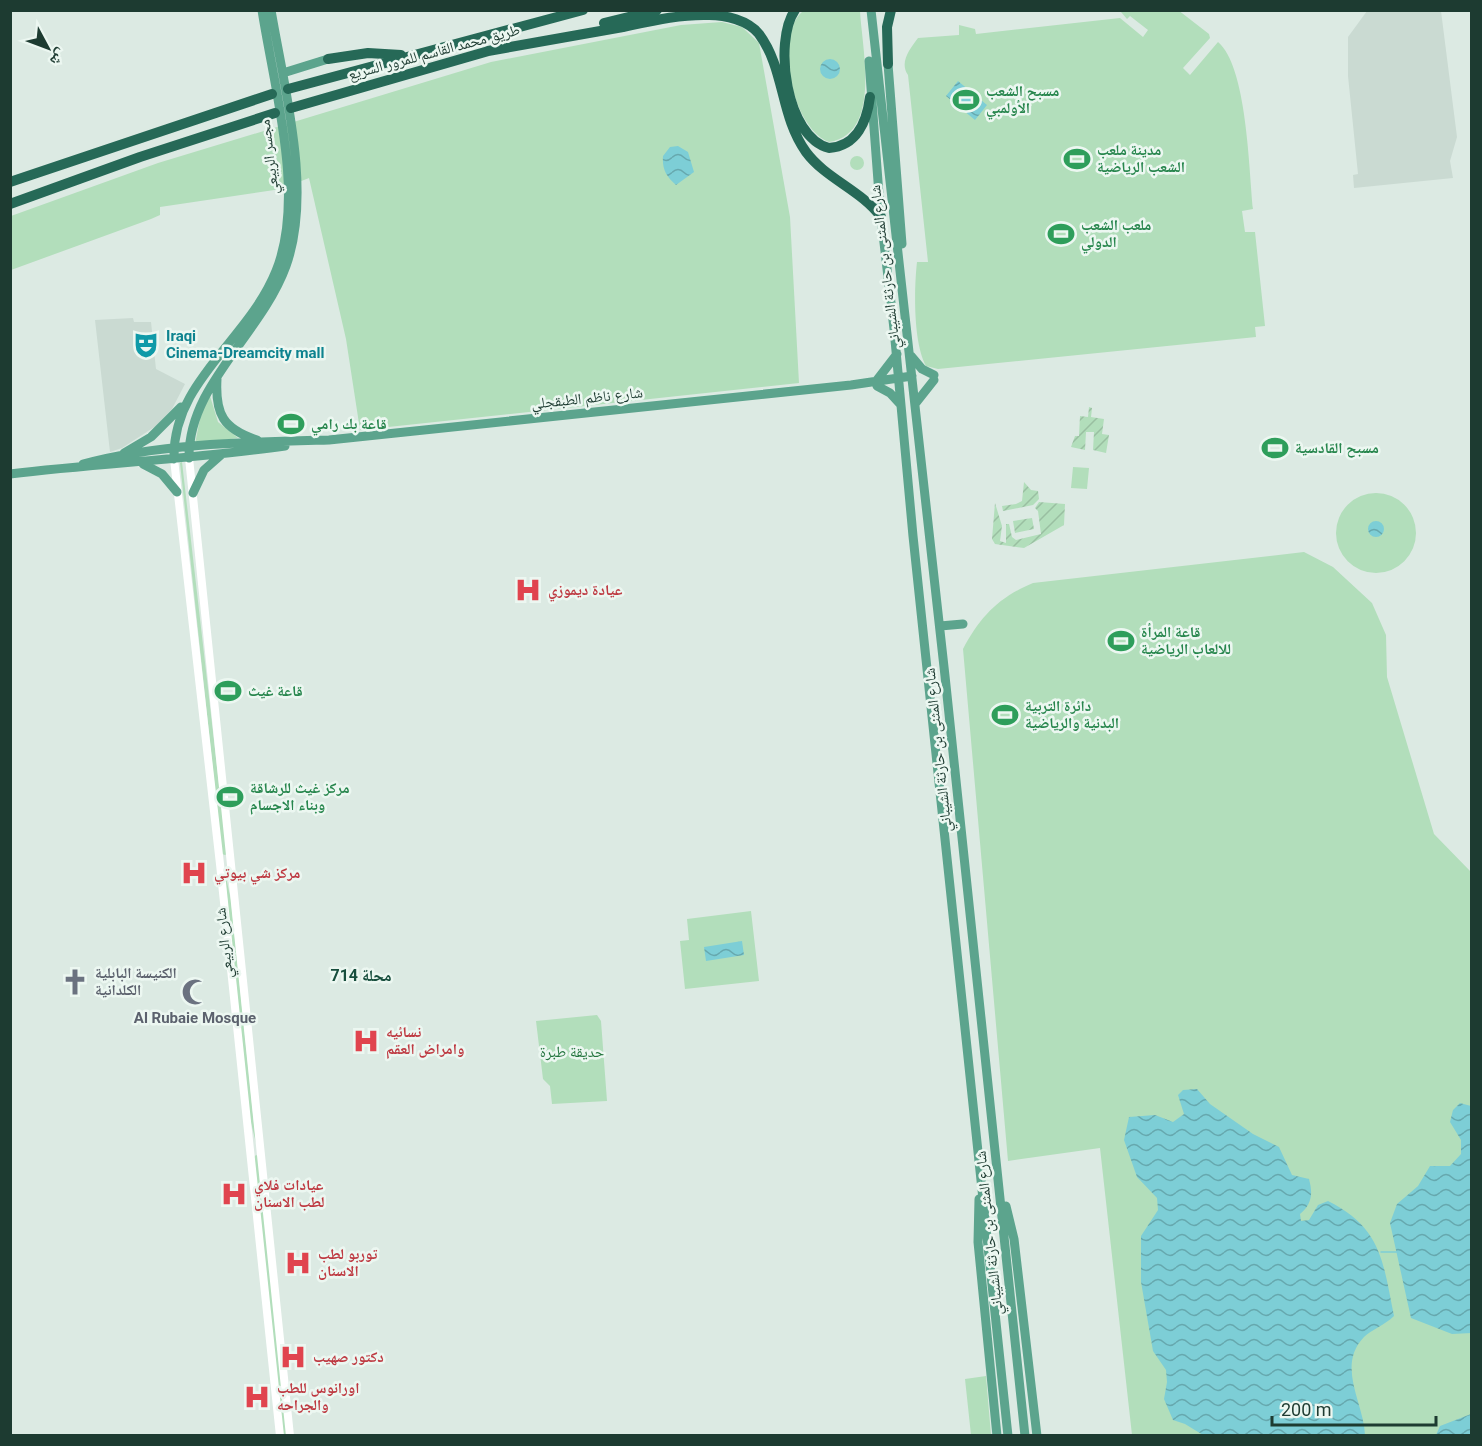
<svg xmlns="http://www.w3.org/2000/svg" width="1482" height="1446" viewBox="0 0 1482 1446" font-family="Roboto,'Noto Naskh Arabic',sans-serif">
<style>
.built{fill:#cadad2}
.green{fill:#b2debb}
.garden{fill:url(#garden-furrows)}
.water{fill:url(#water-waves)}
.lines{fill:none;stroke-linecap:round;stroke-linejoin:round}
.stream{stroke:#7dced6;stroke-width:1.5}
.minor{stroke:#fff;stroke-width:8}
.major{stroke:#5ca48d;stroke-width:9}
.highway{stroke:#266957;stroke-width:10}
.labels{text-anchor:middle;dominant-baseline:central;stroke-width:5;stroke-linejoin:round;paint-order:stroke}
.street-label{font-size:15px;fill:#1d3b31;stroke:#ecf7f1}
.leisure-label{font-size:15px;font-weight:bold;fill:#27864d;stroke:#ecf7f1;text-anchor:start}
.culture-label{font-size:15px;font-weight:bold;fill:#0d838f;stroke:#ecf7f1;text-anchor:start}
.health-label{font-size:15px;font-weight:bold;fill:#be3a42;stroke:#ecf7f1;text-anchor:start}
.worship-label{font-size:15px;font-weight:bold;fill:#5b616d;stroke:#ecf7f1;text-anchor:start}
.park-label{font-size:15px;fill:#23753e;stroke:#ecf7f1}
.neighbourhood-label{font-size:16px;font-weight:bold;fill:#174e3d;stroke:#ecf7f1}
</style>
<defs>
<pattern id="garden-furrows" width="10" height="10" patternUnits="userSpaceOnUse" patternTransform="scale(1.5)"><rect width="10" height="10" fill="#b2debb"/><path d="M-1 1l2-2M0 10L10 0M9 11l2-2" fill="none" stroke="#99bfa1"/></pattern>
<pattern id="water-waves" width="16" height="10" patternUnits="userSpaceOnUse" patternTransform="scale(1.5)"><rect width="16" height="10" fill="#7dced6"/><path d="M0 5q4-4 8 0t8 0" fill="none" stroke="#66a8ae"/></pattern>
</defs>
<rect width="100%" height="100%" fill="#dceae3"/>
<path class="built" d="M1367 11H1441L1457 137 1450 161 1453 178 1354 188 1353 175 1358 174 1348 76V37Z
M133 318 134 322H151L156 369 185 384 172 409 156 426 122 448 110 452 95 320Z"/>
<path class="green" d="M1125 10H1178L1209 34 1210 38 1183 68 1190 75 1218 42C1247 66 1249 170 1253 209L1242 211 1245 232H1255L1265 326 1255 327 1256 337 938 369 926 366C913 342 914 289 917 262H928L908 75C899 62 910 49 918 38L959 35V25L975 29 976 34 1120 18 1143 37 1148 30 1130 16 1127 19 1121 12Z
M803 11H860C862 49 882 134 829 142 792 129 773 36 803 11Z
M722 22 742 27 759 43 790 217 799 383 360 430 346 339 309 178 281 189 160 207V215L151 219 11 270V216L158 163 491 62 681 25Z
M850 163a7 7 0 1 1 14 0a7 7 0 1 1-14 0Z
M210 396 218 422 238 438 195 444 201 413Z
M182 462 227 854 225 855 222 854 180 463Z
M1073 467 1089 468 1087 489 1071 488Z
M1336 533a40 40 0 1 1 80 0a40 40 0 1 1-80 0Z
M1304 552 1333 567 1372 603 1386 635 1387 677 1434 834 1471 872V1435H1132L1100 1148 1008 1161 963 649C980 617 999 597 1033 583Z
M224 868 231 900 256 1143 250 1119Z
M751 911 759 981 685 989 680 941 689 940 687 919Z
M597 1015 601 1021 607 1101 552 1104 550 1086 543 1079 536 1021Z
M256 1155 258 1156 287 1435H283L254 1157Z
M986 1376 991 1435H971L965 1379Z"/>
<path class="garden" d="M1089 407 1092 408 1091 417 1104 419 1102 434 1109 435 1106 453 1093 450 1094 432H1086L1085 450 1071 447 1075 436H1079L1080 416 1088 417Z
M1024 482 1031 490 1038 491 1039 499 1033 505 1003 511 1002 506 1016 504 1022 501Z
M1039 502 1065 504 1064 525 1024 548 995 544 992 539 995 503 1002 526 1000 541 1006 543V524H1009L1012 537 1016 540 1041 534 1038 511 1035 508Z
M1032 518 1034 529 1015 533 1013 521Z"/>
<path class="water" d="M820 69a10 10 0 1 1 20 0a10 10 0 1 1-20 0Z
M958 81 987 105 975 120 946 96Z
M678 146 688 152 694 172 676 185C666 176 662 169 663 156L670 147Z
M1368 529a8 8 0 1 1 16 0a8 8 0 1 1-16 0Z
M742 941 744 955 706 961 704 947Z
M1197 1089 1210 1104 1253 1134 1279 1147 1292 1175 1309 1179C1313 1194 1312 1204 1300 1214L1301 1221 1309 1220 1318 1205 1328 1201C1382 1228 1383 1262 1394 1316 1385 1325 1371 1330 1364 1337 1336 1366 1364 1403 1365 1435H1203L1185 1424 1173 1420 1164 1399 1167 1382 1166 1370 1153 1351 1141 1282V1236L1158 1210 1157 1198 1137 1177 1124 1140 1129 1117 1155 1115 1173 1122 1184 1114 1178 1095 1183 1090Z
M1460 1103 1471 1106 1472 1333 1452 1334 1411 1318 1390 1223 1397 1204 1418 1186 1430 1166H1450L1461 1154V1140L1450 1122 1453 1110Z
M1471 1414V1435H1436L1440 1426Z"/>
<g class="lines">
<path class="stream" d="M1381 1252H1397"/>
<path class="minor" d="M189 458 290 1436
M174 459 220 864 280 1436"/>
<path class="major" d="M871 10 945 676 1025 1436
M869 61 880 208 894 329 913 536 1008 1436
M888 64 902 244
M283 73 328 59
M911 356 922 369 934 375
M217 379C215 414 223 429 257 440
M877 380 897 354
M877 386 890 393 901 405
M915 404 934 380
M124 453 151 437 181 407
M189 458C188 385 261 335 286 266 313 191 284 88 271 10
M174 459C172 381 248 341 276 271 306 197 274 88 262 10
M83 464C161 443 248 442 329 440L851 385 912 376
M143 464 162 474 177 492
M10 474C102 463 194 459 285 446
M193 493 204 470 221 455
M940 626 963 624
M979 1199 978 1242 997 1436
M1006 1206 1014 1239 1037 1436"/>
<path class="highway" d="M795 10C773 42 786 137 829 148 857 146 867 121 870 97
M604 23 657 10
M488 51C533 43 578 35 623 27 651 21 680 14 709 15 725 15 748 20 759 34 785 69 780 116 806 152 826 179 861 190 881 217
M328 59 368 53 401 55
M888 64 887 27 891 10
M288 89 583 10
M291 108 492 50
M10 182 272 94
M10 204 140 157 275 113"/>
</g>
<defs>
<g id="stadium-bare" transform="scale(2.07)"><path d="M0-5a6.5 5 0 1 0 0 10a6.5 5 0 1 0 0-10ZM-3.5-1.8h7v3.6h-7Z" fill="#2e9e5b" stroke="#ecf7f1" stroke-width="2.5" paint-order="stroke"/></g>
<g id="theatre-bare" transform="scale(2.07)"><path d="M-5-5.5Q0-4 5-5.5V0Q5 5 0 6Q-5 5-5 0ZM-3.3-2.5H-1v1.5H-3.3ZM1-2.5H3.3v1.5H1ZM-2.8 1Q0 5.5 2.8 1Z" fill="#0f9aa8" stroke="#ecf7f1" stroke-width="2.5" paint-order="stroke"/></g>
<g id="hospital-bare" transform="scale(2.07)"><path d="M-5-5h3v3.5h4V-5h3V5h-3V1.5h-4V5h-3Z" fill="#e0444e" stroke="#ecf7f1" stroke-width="2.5" paint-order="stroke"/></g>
<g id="church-bare" transform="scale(2.07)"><path d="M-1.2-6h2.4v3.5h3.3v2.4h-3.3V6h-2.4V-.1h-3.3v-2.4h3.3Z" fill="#6b7280" stroke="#ecf7f1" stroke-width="2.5" paint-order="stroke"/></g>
<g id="mosque-bare" transform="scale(2.07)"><path d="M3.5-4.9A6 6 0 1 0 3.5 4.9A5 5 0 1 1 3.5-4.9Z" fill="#6b7280" stroke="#ecf7f1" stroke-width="2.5" paint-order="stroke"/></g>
</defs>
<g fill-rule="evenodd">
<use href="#stadium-bare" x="966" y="100"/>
<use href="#stadium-bare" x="1077" y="159"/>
<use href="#stadium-bare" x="1061" y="234"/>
<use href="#theatre-bare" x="146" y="345"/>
<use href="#stadium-bare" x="291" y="424"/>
<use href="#stadium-bare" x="1275" y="448"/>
<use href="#hospital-bare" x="528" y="590"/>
<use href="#stadium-bare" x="1121" y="641"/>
<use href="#stadium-bare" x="228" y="691"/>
<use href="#stadium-bare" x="1005" y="715"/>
<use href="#stadium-bare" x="230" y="797"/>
<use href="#hospital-bare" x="194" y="873"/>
<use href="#church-bare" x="75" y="982"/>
<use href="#mosque-bare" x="195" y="992"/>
<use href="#hospital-bare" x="366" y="1041"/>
<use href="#hospital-bare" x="234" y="1194"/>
<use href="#hospital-bare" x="298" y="1263"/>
<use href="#hospital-bare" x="293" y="1357"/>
<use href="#hospital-bare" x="257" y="1397"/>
</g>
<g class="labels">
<g class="street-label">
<text transform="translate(434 52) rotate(-15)">طريق محمد القاسم للمرور السريع</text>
<text transform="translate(269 157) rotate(-97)">مجسر الربيعي</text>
<text transform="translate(885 267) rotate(-97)">شارع المثنى بن حارثة الشيباني</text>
<text transform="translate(587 398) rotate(-6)">شارع ناظم الطبقجلي</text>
<text transform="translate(938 750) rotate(-96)">شارع المثنى بن حارثة الشيباني</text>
<text transform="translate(224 943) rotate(-96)">شارع الربيعي</text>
<text transform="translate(989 1233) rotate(-96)">شارع المثنى بن حارثة الشيباني</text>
</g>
<g class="leisure-label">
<text x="986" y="91">مسبح الشعب<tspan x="986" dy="17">الأولمبي</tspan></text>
<text x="1097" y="150">مدينة ملعب<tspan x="1097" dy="17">الشعب الرياضية</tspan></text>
<text x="1081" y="225">ملعب الشعب<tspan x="1081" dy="17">الدولي</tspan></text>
<text x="311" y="424">قاعة بك رامي</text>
<text x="1295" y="448">مسبح القادسية</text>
<text x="1141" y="632">قاعة المرأة<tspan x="1141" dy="17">للالعاب الرياضية</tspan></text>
<text x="248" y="691">قاعة غيث</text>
<text x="1025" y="706">دائرة التربية<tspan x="1025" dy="17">البدنية والرياضية</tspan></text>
<text x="250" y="788">مركز غيث للرشاقة<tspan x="250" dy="17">وبناء الاجسام</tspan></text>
</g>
<g class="culture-label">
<text x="166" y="336">Iraqi<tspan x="166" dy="17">Cinema-Dreamcity mall</tspan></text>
</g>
<g class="health-label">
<text x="548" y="590">عيادة ديموزي</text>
<text x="214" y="873">مركز شي بيوتي</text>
<text x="386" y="1032">نسائيه<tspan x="386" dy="17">وامراض العقم</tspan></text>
<text x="254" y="1185">عيادات فلاي<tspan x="254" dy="17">لطب الاسنان</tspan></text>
<text x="318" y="1254">توربو لطب<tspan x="318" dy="17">الاسنان</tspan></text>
<text x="313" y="1357">دكتور صهيب</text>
<text x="277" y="1388">اورانوس للطب<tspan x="277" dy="17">والجراحه</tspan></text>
</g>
<g class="worship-label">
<text x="95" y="973">الكنيسة البابلية<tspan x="95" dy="17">الكلدانية</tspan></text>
<text x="195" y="1018" text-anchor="middle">Al Rubaie Mosque</text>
</g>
<g class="park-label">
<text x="572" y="1052">حديقة طبرة</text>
</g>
<g class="neighbourhood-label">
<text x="361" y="975">محلة 714</text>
</g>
</g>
<rect width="1482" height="1446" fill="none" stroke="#1d3b31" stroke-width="24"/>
<g transform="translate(48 48) rotate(131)" stroke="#ecf7f1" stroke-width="4.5" paint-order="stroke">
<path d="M0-4.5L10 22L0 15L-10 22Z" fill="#1d3b31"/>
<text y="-9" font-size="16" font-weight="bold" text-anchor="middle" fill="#1d3b31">ش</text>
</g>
<path d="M1272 1416v9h164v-9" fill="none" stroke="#1d3b31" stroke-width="3"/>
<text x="1281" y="1416" font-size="18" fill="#1d3b31" stroke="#ecf7f1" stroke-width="4.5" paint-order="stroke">200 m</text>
</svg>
